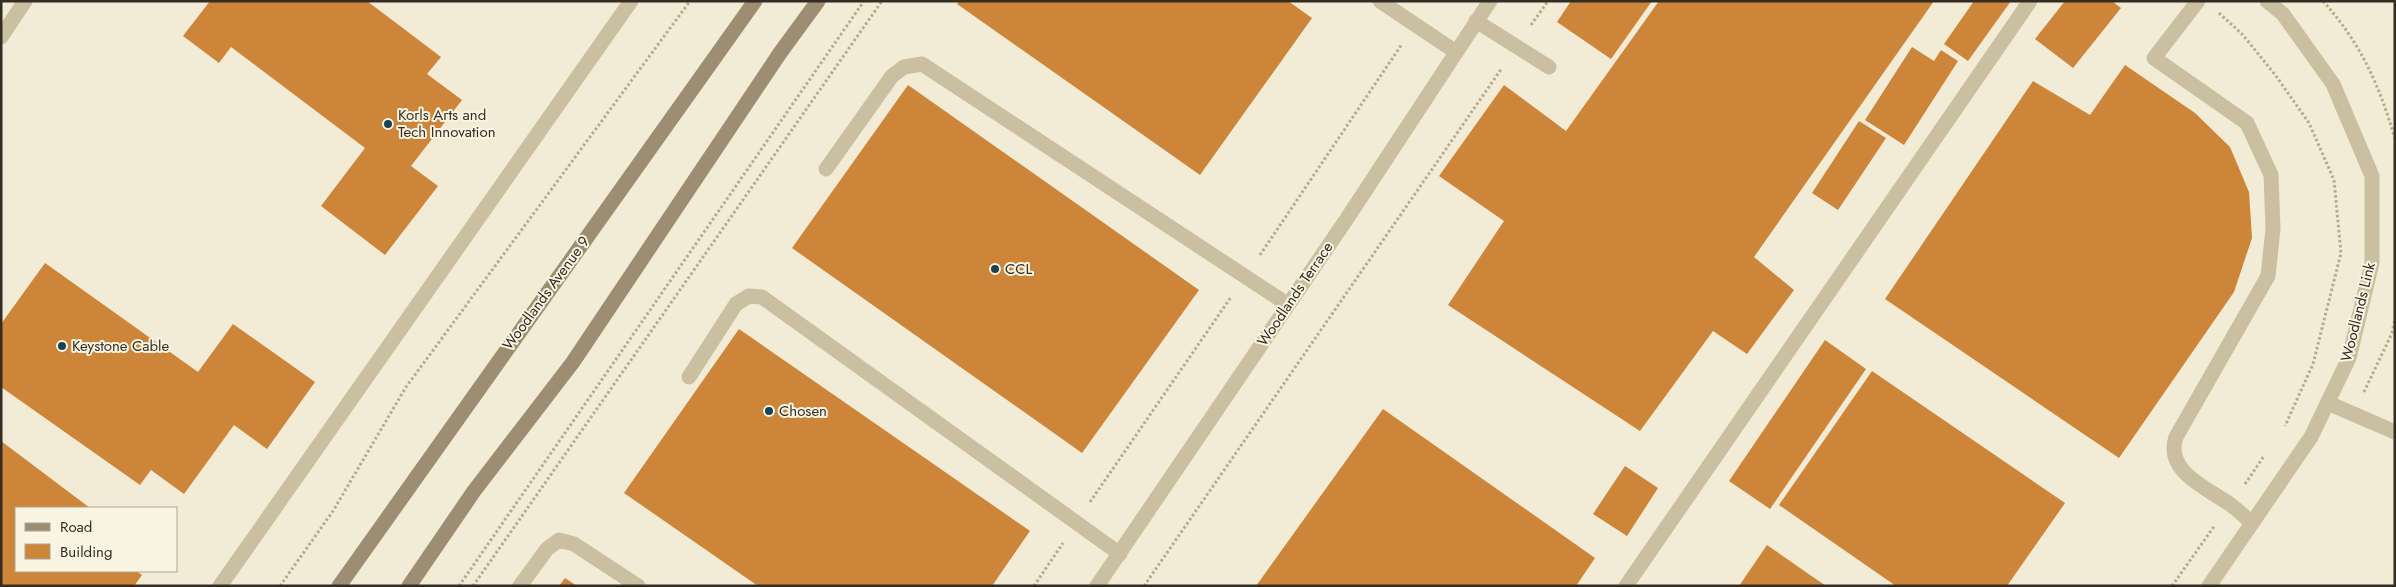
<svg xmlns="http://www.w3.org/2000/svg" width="2396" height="587" viewBox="0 0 2396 587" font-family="Jost,sans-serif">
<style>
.building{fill:#cc8539}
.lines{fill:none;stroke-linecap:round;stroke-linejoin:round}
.path{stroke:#b6a98c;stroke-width:3;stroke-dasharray:2.5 2.5;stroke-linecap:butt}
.lane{stroke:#cabfa1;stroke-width:15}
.street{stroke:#cabfa1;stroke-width:15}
.secondary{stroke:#9d8e73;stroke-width:15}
.poi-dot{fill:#184257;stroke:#faf5e2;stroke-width:2}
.labels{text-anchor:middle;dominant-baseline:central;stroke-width:4;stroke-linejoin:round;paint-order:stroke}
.poi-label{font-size:15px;fill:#342d24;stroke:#faf5e2;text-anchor:start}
.street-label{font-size:15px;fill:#342d24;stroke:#faf5e2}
</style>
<rect width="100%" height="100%" fill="#f2ecd6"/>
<path class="building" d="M210 1H367L441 57 427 74 462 100 411 166 438 186 385 255 321 206 365 148 231 47 219 63 183 36Z
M959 1H1288L1312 18 1200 175 957 4Z
M1571 1H1652L1611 59 1557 22Z
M1659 1H1934L1754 257 1794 290 1747 354 1713 331 1640 431 1448 305 1504 221 1439 176 1504 85 1566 131Z
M1974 1H2011L1968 61 1944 44Z
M2065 1H2112L2121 8 2073 68 2035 39Z
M1912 47 1934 61 1941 50 1958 61 1904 145 1865 120Z
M2125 65 2195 113 2230 147 2249 192 2252 238 2234 292 2119 458 1885 299 2033 81 2090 115Z
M908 85 1199 290 1082 453 792 248Z
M1859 121 1886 138 1838 210 1812 193Z
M45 263 198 372 233 324 315 382 267 449 234 425 184 494 151 470 140 485 1 387V324Z
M739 329 1030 531 992 586H758L624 493Z
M1825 340 1866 369 1770 509 1729 481Z
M1872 371 2065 503 2007 586H1896L1779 505Z
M1383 409 1595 558 1576 586H1256Z
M1 441 90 508H16V571H136L142 575 134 586H1Z
M1625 466 1658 488 1627 536 1593 514Z
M1767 545 1826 586H1739Z
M565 578 577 586H559Z"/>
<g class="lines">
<path class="path" d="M2323 1C2361 44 2379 84 2395 139
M2219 13 2243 35 2276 76 2309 123 2334 180 2341 253 2313 364 2285 426
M1531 25 1548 1
M1260 255 1402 44
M2364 392 2392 333 2395 319
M2245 484 2264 456
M1090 502 1231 297
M280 586 333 511 406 387 690 1
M459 586 864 1
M473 586 882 1
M1034 586 1063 543
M1144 586 1502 68
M2172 586 2215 525"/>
<path class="lane" d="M1380 1 1456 52
M2198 1 2154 58 2247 123 2271 175 2273 229 2268 276 2176 437C2164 472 2209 489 2231 505 2238 510 2245 517 2252 523
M1476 21 1549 67
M1 37 25 1
M826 169 892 76 904 67 922 64 1287 304
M689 377 736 304 749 296 762 297 1120 554
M2328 403 2395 432
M220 586 631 1
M520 586 547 549 559 540 574 544 638 586
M1626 586 2030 1"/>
<path class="street" d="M1097 586 1346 220 1490 1
M2209 586 2311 437 2349 358 2372 263V176L2333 84 2283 14 2267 1"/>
<path class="secondary" d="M339 586 755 1
M409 586 474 491 573 362 780 53 818 1"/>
</g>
<g class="poi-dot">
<circle cx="388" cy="124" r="5"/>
<circle cx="995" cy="269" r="5"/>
<circle cx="62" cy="346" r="5"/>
<circle cx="769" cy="411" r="5"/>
</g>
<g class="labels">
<g class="poi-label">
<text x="398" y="115">Korls Arts and<tspan x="398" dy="17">Tech Innovation</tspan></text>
<text x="1005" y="269">CCL</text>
<text x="72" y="346">Keystone Cable</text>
<text x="779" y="411">Chosen</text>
</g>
<g class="street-label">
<text transform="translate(546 293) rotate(-54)">Woodlands Avenue 9</text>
<text transform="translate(1295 294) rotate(-56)">Woodlands Terrace</text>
<text transform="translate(2358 312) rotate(-76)">Woodlands Link</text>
</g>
</g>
<rect width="2396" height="587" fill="none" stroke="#342d24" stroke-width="5"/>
<rect x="15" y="507" width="162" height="65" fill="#faf5e2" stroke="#aba596"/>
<rect x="25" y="523" width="25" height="8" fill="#9d8e73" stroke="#aba596"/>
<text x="60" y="532" font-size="15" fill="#342d24">Road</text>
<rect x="25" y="544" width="25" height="15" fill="#cc8539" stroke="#aba596"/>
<text x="60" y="557" font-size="15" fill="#342d24">Building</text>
</svg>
